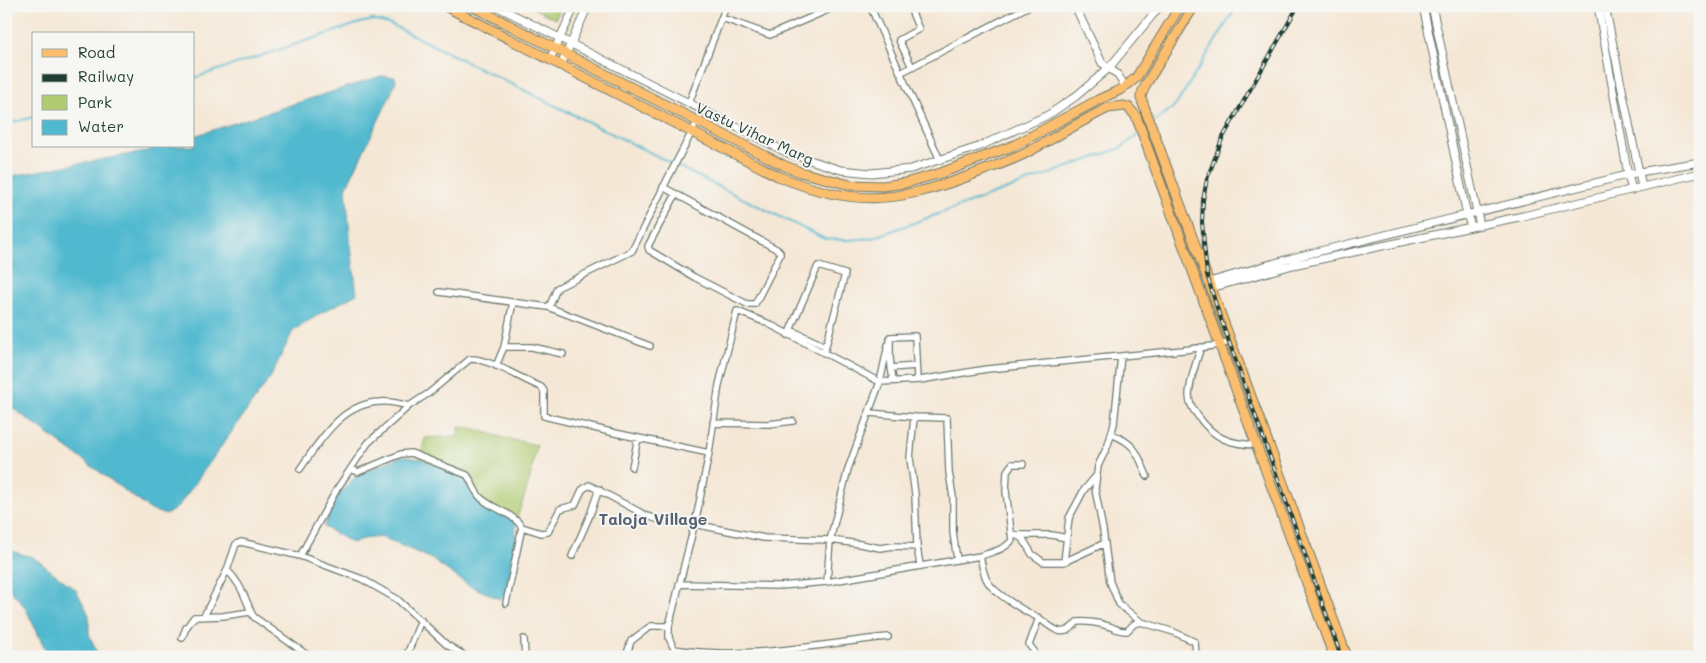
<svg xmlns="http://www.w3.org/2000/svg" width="1706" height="663" viewBox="0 0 1706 663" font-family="Mali,sans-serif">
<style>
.green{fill:#b0cb71;stroke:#688452}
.water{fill:#51b9cf;stroke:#387b82}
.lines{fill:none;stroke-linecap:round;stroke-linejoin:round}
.stream{stroke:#51b9cf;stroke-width:2}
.minor-casing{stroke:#6a786c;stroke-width:8}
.tertiary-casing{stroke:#6a786c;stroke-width:9}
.primary-casing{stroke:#6a786c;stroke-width:11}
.minor{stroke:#fff;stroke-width:5.5}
.tertiary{stroke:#fff;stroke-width:7}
.primary{stroke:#fbbe6e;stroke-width:9}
.rail-casing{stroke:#1f3d34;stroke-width:4}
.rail{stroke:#f6f6f2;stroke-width:2;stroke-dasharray:5.5;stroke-linecap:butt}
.labels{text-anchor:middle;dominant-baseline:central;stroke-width:4;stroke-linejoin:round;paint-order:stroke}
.street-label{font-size:15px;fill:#1f3d34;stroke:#f6f6f2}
.neighbourhood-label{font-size:16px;font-weight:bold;fill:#566270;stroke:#f6f6f2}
</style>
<rect width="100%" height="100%" fill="#f6f6f2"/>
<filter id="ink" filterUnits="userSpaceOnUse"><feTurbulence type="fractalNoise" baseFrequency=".02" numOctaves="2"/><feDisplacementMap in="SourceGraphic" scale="10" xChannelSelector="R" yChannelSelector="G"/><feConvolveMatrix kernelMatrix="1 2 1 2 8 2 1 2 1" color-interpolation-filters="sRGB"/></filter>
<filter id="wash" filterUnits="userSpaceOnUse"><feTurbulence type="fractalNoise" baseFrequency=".0096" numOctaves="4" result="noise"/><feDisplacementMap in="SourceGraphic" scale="20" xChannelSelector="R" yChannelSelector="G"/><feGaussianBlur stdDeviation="1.12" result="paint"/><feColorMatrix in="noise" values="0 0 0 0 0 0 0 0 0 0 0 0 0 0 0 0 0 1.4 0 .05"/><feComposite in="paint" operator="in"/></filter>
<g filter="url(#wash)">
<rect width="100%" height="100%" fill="#f5e7d5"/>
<path class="green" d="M529 6H562L555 19Z
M459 427 471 428 504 438 537 445 529 482 516 521 490 511 477 500 465 476 420 459 425 438 458 436Z"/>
<path class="water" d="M381 76 395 77 396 81 391 94 346 188 350 239 357 294 321 313 293 331 270 378 178 507 166 515 151 510 6 403V177L143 152 162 146H194V136Z
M402 456 420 459 465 476 477 500 490 511 516 521 515 545 506 594 500 599 468 585 430 558 381 537 362 539 352 543 324 527 336 498 358 474Z
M6 548 17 553 33 557 76 590 89 615V634L99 657H49L25 607 6 585Z"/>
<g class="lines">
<path class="stream" d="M194 78 360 23 373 20 392 25 673 164
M1153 123 1176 105 1237 6
M6 124 34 117
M677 166 825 239 849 240 872 238 1121 148 1139 134"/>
</g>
</g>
<g filter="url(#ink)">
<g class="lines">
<g class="minor-casing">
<path id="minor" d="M870 6 940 160
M909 6 919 29 899 40 912 67
M722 18 770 35 837 6
M900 73 1029 6
M689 103 726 6
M663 187 778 250 780 252V255L755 304H747L694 277 649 250 648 246 676 194
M439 292 548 307 551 303 557 288 632 251 668 178 697 122
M548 307 650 346
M791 330 825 346
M788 335 818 266 845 274 824 353
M504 347H532L563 354
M1201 347C1196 362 1190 379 1189 395 1189 403 1193 410 1198 416 1214 439 1230 444 1257 445
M1121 356 1114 424 1108 445 1098 466 1095 489 1103 530 1110 582 1119 604 1141 622 1174 632 1195 642 1196 657
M496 366 504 347 513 302
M891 368 916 366
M893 381 890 358V337L915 336 917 380
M870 413 914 417 947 418 949 472 953 497V532L957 560
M914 417 910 458 915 494 917 547 920 565
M713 423 769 424 793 421
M1111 434C1136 444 1137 452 1147 476
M632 467 638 438
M300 469C320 440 343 402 381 402 390 401 400 404 409 406
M351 469 358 472 401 454 411 453 467 475C473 483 474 492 482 499 495 510 512 512 522 527L506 603
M522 527 541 533 548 532 560 509 575 505 582 490 589 485 647 516 660 520 694 524 764 538 830 540 848 469 880 382 888 345
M1011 533 1023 539 1032 554 1043 562H1064L1105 543
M1017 535H1052L1067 538
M300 556 337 489 368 443 409 406 429 393 470 359C489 358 521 379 541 387L544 391V416L615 433 709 453
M572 556 590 515 599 489
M980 556C982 564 983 575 988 582 995 594 1026 612 1039 618L1029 645 1034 651 1035 657
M1064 562 1069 518 1084 490 1096 476
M827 582 830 540 860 544 880 548 894 546 917 547
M679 584 780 586 827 582 980 556C991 552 1005 550 1012 540L1006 491 1007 471 1012 464H1023
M204 616 227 570
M1039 618C1053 629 1063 640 1077 622 1086 621 1100 623 1108 626 1116 628 1119 632 1127 631L1134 624 1141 622
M182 638 186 628 194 617 223 616 250 612
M524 639 525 657
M674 649C744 661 817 644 888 637
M310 657 254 617C250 612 250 608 247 602 243 591 236 579 227 570L236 544 241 542 300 556 362 579 397 599 447 645 467 657
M406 657 421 620
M626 657 631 641 644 631 651 626H669
M678 657 669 638V626L697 514 709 453 719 385 737 311 767 323 880 382 920 380 987 369 1183 350 1220 345 1231 341"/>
</g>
<g class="tertiary-casing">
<path id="tertiary" d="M496 6 788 153 841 170 871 173 911 169 978 147 1048 115 1075 97 1109 68 1160 6
M1075 6 1102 63 1117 74 1125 86
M1423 6 1467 215 1471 226
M1432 6 1480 225
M1598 6 1628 175 1632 190
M1605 6 1642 187
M550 59 575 6
M561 65 588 6
M1209 282 1292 258 1639 172 1700 162
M1211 288 1293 265 1523 216 1700 173"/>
</g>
<g class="primary-casing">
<path id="primary" d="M445 6 778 176C852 207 895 203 969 176 986 169 1005 163 1022 155 1051 140 1079 122 1108 108L1124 106
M472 6 783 165 800 172 850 185 883 186 905 183 941 173 1015 145 1098 100 1122 89
M1127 85 1136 78 1180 6
M1141 96 1146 84 1194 6
M1141 98 1347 657
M1128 107 1136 116 1334 657"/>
</g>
<use href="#minor" class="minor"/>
<use href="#tertiary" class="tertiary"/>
<use href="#primary" class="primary"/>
<g class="rail-casing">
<path id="rail" d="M1298 6 1222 139 1207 179 1203 200 1202 222 1207 275 1217 308 1338 647 1340 657"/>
</g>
<use href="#rail" class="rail"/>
</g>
</g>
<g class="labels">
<g class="street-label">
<text transform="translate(755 133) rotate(25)">Vastu Vihar Marg</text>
</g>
<g class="neighbourhood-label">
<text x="653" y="518">Taloja Village</text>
</g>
</g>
<rect width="1706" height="663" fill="none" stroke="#f6f6f2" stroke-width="25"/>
<rect x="32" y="32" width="162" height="115" fill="#f6f6f2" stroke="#a0aca6"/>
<rect x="42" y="49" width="25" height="8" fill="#fbbe6e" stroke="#a0aca6"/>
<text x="78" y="58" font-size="15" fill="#1f3d34">Road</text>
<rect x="42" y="74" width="25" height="8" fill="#1f3d34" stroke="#a0aca6"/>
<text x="78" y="82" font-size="15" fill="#1f3d34">Railway</text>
<rect x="42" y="95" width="25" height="15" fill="#b0cb71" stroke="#a0aca6"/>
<text x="78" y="108" font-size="15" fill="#1f3d34">Park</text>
<rect x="42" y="120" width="25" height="15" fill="#51b9cf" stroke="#a0aca6"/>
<text x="78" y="132" font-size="15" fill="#1f3d34">Water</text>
</svg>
